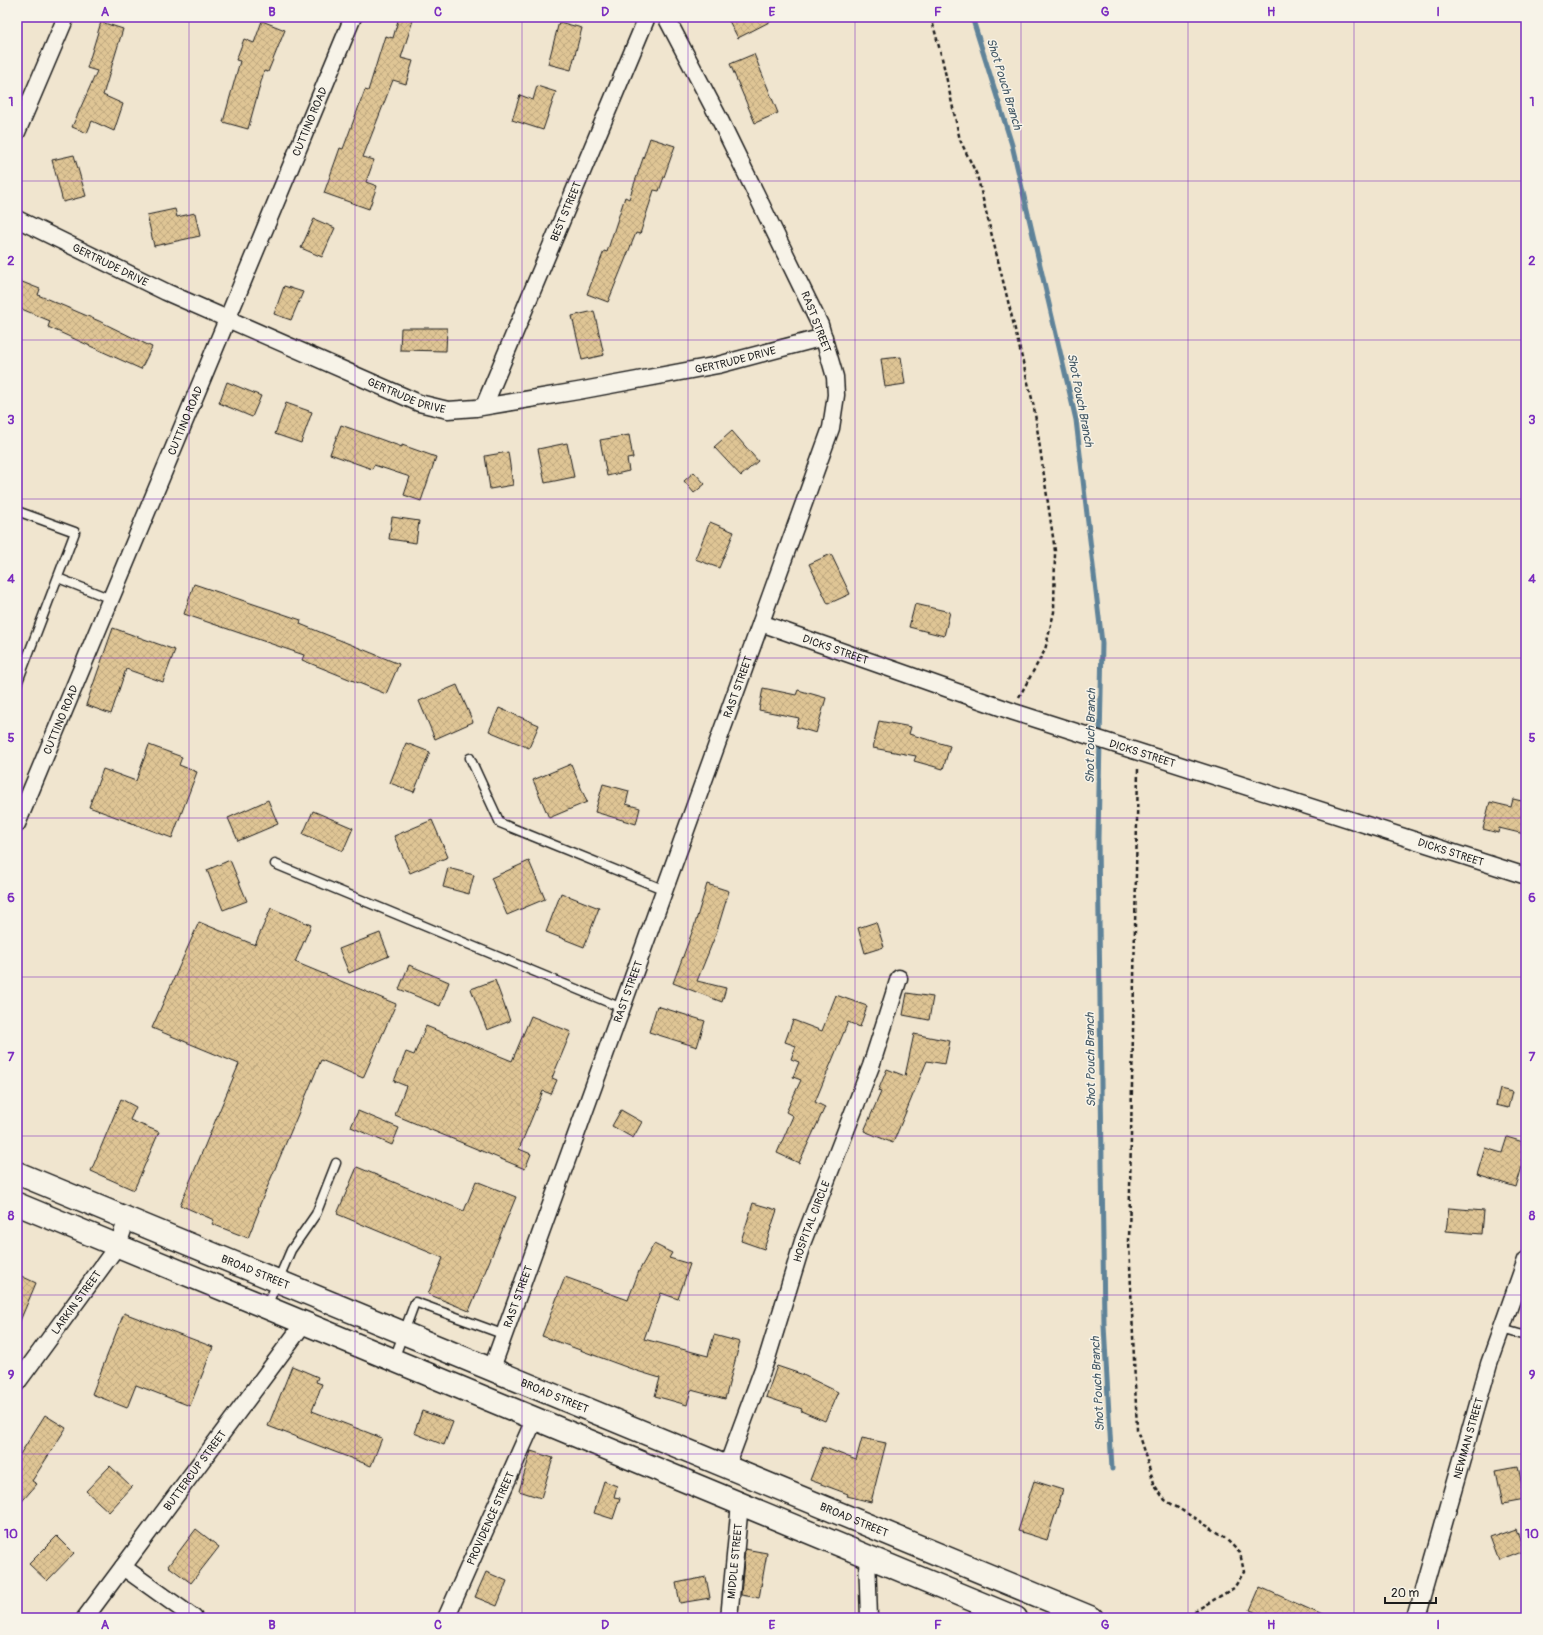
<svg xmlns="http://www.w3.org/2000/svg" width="1543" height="1635" viewBox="0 0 1543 1635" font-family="Pangolin,sans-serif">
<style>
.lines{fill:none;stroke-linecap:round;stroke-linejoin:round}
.stream{stroke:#5f8399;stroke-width:5}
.building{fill:url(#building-cross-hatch);stroke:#1c1c1c}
.lane-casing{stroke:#1c1c1c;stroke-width:11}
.street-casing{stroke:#1c1c1c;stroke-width:19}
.primary-casing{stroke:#1c1c1c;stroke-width:25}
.path{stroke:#1c1c1c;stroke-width:2.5;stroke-dasharray:4 3;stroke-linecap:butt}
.lane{stroke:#f7f3e8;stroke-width:8}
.street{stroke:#f7f3e8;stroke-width:16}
.primary{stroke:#f7f3e8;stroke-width:22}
.grid{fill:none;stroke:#7b2cbf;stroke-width:1;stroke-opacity:0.55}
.labels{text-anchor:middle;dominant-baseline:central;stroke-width:3;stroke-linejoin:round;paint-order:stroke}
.street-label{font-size:11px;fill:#1c1c1c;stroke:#f7f3e8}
.water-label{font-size:12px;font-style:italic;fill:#435865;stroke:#f7f3e8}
.neatline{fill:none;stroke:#7b2cbf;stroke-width:1.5}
.grid-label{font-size:13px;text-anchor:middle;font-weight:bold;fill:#7b2cbf}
</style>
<defs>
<pattern id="building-cross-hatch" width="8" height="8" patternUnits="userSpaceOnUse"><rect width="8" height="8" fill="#dfc595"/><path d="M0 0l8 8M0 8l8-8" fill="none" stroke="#bfa980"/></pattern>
</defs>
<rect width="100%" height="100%" fill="#f0e5cf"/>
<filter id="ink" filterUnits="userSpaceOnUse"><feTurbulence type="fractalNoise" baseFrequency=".025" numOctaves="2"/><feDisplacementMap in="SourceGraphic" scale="8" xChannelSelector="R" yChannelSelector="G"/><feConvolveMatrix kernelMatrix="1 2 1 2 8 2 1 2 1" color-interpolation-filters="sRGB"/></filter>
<g filter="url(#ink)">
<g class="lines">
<path class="stream" d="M972 17 1012 145 1076 420 1102 643 1098 838 1104 1325 1112 1469"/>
</g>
<path class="building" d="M399 17H414L401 58 413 61 406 84 393 80 363 157 374 160 366 182 377 186 369 209 324 193 340 148 343 149 365 90 368 91 385 36 393 38Z
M727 17H779L738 38Z
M262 21 285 30 268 72 264 71 248 129 223 122 240 61 236 60 244 39 254 43Z
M101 22 123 29 103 95 123 104 114 131 92 121 87 133 72 127 97 71 87 68Z
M559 22 582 28 571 70 548 64Z
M754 54 778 113 755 123 730 64Z
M537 86 556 92 543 130 512 120 520 95 533 100Z
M650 138 675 146 659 191 654 190 640 234 636 233 608 302 587 294 604 251 607 252 625 197 629 199Z
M74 155 86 196 63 202 52 160Z
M175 209 177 217 195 213 200 236 154 246 147 215Z
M314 219 335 228 322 257 301 248Z
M17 280 40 289 38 295 99 321 152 347 141 369 48 327 50 321 17 307Z
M284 286 303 292 291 320 274 314Z
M594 311 604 355 582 360 572 316Z
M401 328H447L446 351 400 350Z
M901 357 905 384 885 387 881 359Z
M227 382 261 396 252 417 219 403Z
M286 403 312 412 301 443 275 434Z
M341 425 402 447V445L436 457 421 501 404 495 410 477 374 465 372 469 330 454Z
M732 431 758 461 741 476 714 447Z
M629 435 633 458 627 459 629 471 607 476 600 440Z
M567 443 574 477 545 483 538 449Z
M508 452 513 485 490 489 485 456Z
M694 472 705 484 694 493 684 481Z
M392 517 419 521 416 543 389 539Z
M710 522 734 532 719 568 695 559Z
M831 554 850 594 828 604 809 564Z
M194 584 301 620 300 624 399 664 386 694 302 660 304 655 184 614Z
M915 604 950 612 944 636 909 627Z
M113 628 175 650 163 682 126 669 111 714 86 705Z
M457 685 473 722 435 739 419 701Z
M763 688 796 695 798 690 826 698 816 733 796 727 799 718 759 710Z
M499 708 539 725 529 748 489 731Z
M879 721 911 727 909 734 950 746 943 769 914 761 916 756 873 748Z
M406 743 430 752 414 792 390 783Z
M149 745 182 757 179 765 197 772 172 838 89 807 103 769 136 781Z
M571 764 587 802 549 818 533 780Z
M603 784 629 791 626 804 640 808 636 824 595 812Z
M1513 799 1526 802V827L1524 834 1499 828 1498 833 1483 829 1490 802 1511 807Z
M268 800 278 824 238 841 228 818Z
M313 811 353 828 343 851 303 834Z
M432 820 448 857 410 873 394 836Z
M230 860 247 901 223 910 207 870Z
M529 861 545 899 507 915 491 878Z
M448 868 474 875 469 894 443 887Z
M707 884 729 891 716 934 697 981 726 988 722 1002 673 983 694 927Z
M561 893 599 908 584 947 546 932Z
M271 908 311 925 295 962 396 1004 363 1078 321 1060 258 1209 259 1210 248 1238 212 1224 214 1220 180 1205 239 1064 152 1028 199 922 255 945Z
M876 922 884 947 865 953 858 928Z
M380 933 389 956 349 973 339 949Z
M409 965 449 982 440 1006 399 989Z
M495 980 510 1021 487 1030 471 989Z
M907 993 933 997 929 1020 903 1015Z
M836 995 867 1006 860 1027 848 1022 815 1102 825 1107 799 1163 777 1153 793 1116 786 1112 801 1080 793 1077 799 1062 791 1059 796 1046 785 1042 793 1020 822 1031Z
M657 1006 705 1021 697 1047 649 1032Z
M531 1016 571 1032 552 1078 557 1080 551 1094 543 1091 519 1149 531 1154 525 1169 395 1115 406 1086 394 1081 406 1052 414 1055 426 1026 512 1061Z
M914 1034 950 1041 945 1064 927 1061 893 1143 864 1131 881 1092 878 1091 887 1069 905 1076Z
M1500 1089 1512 1092 1508 1108 1496 1105Z
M121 1099 136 1107 130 1120 159 1132 134 1190 91 1171Z
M621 1110 642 1122 633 1138 612 1126Z
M358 1111 399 1128 392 1145 351 1127Z
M1507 1137 1526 1143V1153L1516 1187 1477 1175 1485 1148 1502 1153Z
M357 1167 464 1211 476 1181 516 1197 469 1311 428 1294 443 1258 337 1214Z
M753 1203 777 1210 764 1249 741 1241Z
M1449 1208 1484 1211 1482 1234 1446 1231Z
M654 1244 672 1253 669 1258 690 1264 678 1299 661 1293 644 1339 708 1356 714 1335 740 1342 725 1399 691 1390 687 1405 655 1396 660 1378 637 1371 542 1336 565 1277 628 1300 639 1271Z
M17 1274 36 1283 17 1328Z
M124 1313 213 1347 190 1406 136 1385 127 1408 92 1394Z
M292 1366 318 1377 316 1382 322 1384 312 1411 382 1438 371 1466 268 1426Z
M777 1366 801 1374 838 1392 825 1421 801 1411 802 1409 766 1397Z
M422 1411 453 1422 444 1445 414 1433Z
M45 1415 66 1428 32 1481 37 1484 17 1507V1459Z
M862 1438 886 1443 871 1502 847 1496 848 1494 810 1480 823 1447 856 1460Z
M531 1451 553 1458 541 1498 519 1491Z
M110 1466 132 1487 109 1512 86 1491Z
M1518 1466 1525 1500 1503 1504 1496 1470Z
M604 1481 617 1486 614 1497 620 1498 613 1519 594 1513Z
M1034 1481 1063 1490 1047 1540 1018 1531Z
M1515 1528 1524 1551 1499 1561 1490 1537Z
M196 1529 219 1547 191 1583 168 1566Z
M57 1536 74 1553 47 1581 29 1564Z
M745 1549 767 1553 759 1598 741 1595Z
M486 1572 507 1581 497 1606 475 1597Z
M706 1577 710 1598 680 1603 676 1583Z
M1260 1587 1329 1618H1268L1250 1610Z"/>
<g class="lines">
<g class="lane-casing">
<path id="lane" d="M17 511 75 532 17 684
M58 578 111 599
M470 758 500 823 665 890
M275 864 622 1008
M267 1306 291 1250 316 1214 336 1163
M1502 1329 1526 1336
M394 1359 415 1302 505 1335"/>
</g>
<g class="street-casing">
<g id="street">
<path d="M17 132 66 17"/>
<path id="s1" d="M17 219 166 292 419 403 448 410 476 408 578 391 718 365 824 337"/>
<path id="s2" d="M484 406 647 17"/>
<path id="s3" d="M761 623 1014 712 1526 876"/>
<path id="s4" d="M17 824 353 17"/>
<path id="s5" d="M492 1368 831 428 836 395 835 377 820 325 720 120 666 17"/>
<path id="s6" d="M17 1383 118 1245 127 1218"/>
<path id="s7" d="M727 1466 768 1355 803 1241 871 1066 899 978"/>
<path d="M867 1557 869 1618"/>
<path d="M123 1567 194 1618"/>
<path id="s8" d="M85 1618 304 1323"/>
<path id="s9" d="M446 1618 535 1418"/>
<path id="s10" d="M729 1618 740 1504"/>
<path id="s11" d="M1417 1618 1489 1364 1526 1260"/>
</g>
</g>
<g class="primary-casing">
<g id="primary">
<path id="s12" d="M17 1173 1092 1618"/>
<path d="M17 1204 1016 1618"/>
</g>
</g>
<path class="path" d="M931 17 942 58 960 140 977 175 1034 407 1055 551 1054 612 1045 650 1019 697
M1138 769 1129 1241 1137 1430 1155 1486 1165 1500 1222 1535 1240 1553 1244 1572 1234 1588 1183 1618"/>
<use href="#lane" class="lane"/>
<use href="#street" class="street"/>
<use href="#primary" class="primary"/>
</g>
</g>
<path class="grid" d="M189 17V1618M355 17V1618M522 17V1618M688 17V1618M855 17V1618M1021 17V1618M1188 17V1618M1354 17V1618M17 181H1526M17 340H1526M17 499H1526M17 658H1526M17 818H1526M17 977H1526M17 1136H1526M17 1295H1526M17 1454H1526"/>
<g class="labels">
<g class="street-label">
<text stroke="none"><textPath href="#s4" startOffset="761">CUTTINO ROAD</textPath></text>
<text stroke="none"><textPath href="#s2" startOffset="211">BEST STREET</textPath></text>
<text stroke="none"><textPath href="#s1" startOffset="104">GERTRUDE DRIVE</textPath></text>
<text transform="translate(816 322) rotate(69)">RAST STREET</text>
<text stroke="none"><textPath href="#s1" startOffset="764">GERTRUDE DRIVE</textPath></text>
<text stroke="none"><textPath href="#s1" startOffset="428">GERTRUDE DRIVE</textPath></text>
<text stroke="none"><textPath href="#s4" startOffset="437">CUTTINO ROAD</textPath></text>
<text stroke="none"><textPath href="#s3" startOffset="79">DICKS STREET</textPath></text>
<text stroke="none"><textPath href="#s5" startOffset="724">RAST STREET</textPath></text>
<text stroke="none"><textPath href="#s4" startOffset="113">CUTTINO ROAD</textPath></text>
<text stroke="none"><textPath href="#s3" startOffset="403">DICKS STREET</textPath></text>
<text stroke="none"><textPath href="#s3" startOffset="727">DICKS STREET</textPath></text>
<text stroke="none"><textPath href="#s5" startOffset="400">RAST STREET</textPath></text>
<text stroke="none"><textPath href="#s7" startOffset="259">HOSPITAL CIRCLE</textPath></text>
<text stroke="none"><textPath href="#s12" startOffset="258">BROAD STREET</textPath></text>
<text stroke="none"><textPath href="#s5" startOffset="76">RAST STREET</textPath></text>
<text stroke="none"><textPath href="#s6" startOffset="100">LARKIN STREET</textPath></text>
<text stroke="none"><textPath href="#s12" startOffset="582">BROAD STREET</textPath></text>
<text stroke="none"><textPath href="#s11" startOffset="187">NEWMAN STREET</textPath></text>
<text stroke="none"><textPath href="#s8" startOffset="184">BUTTERCUP STREET</textPath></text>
<text stroke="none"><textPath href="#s9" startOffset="109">PROVIDENCE STREET</textPath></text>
<text stroke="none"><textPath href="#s12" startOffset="906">BROAD STREET</textPath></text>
<text stroke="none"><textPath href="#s10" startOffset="57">MIDDLE STREET</textPath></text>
</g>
<g class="water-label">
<text transform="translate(1004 84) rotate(73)">Shot Pouch Branch</text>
<text transform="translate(1080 400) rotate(79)">Shot Pouch Branch</text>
<text transform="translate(1091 736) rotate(-89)">Shot Pouch Branch</text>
<text transform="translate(1091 1060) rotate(-91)">Shot Pouch Branch</text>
<text transform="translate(1098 1384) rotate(-93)">Shot Pouch Branch</text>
</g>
</g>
<rect width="1543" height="1635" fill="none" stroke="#f7f3e8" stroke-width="44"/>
<path d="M1385 1597v6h51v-6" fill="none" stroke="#1c1c1c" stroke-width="2"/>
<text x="1391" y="1597" font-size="12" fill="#1c1c1c" stroke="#f7f3e8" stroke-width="3" paint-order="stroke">20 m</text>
<rect x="22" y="22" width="1499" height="1591" class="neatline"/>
<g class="grid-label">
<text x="105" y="16">A</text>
<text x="272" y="16">B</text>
<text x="438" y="16">C</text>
<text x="605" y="16">D</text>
<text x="772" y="16">E</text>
<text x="938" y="16">F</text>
<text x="1105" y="16">G</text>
<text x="1271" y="16">H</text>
<text x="1438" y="16">I</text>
<text x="11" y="106">1</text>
<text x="1532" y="106">1</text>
<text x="11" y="265">2</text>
<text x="1532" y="265">2</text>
<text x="11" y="424">3</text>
<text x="1532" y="424">3</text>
<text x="11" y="583">4</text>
<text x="1532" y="583">4</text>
<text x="11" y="742">5</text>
<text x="1532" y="742">5</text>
<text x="11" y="902">6</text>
<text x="1532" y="902">6</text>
<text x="11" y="1061">7</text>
<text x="1532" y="1061">7</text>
<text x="11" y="1220">8</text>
<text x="1532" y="1220">8</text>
<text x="11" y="1379">9</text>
<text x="1532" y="1379">9</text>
<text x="11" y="1538">10</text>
<text x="1532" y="1538">10</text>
<text x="105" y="1629">A</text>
<text x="272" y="1629">B</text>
<text x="438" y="1629">C</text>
<text x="605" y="1629">D</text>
<text x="772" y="1629">E</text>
<text x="938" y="1629">F</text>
<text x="1105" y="1629">G</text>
<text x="1271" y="1629">H</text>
<text x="1438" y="1629">I</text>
</g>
</svg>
